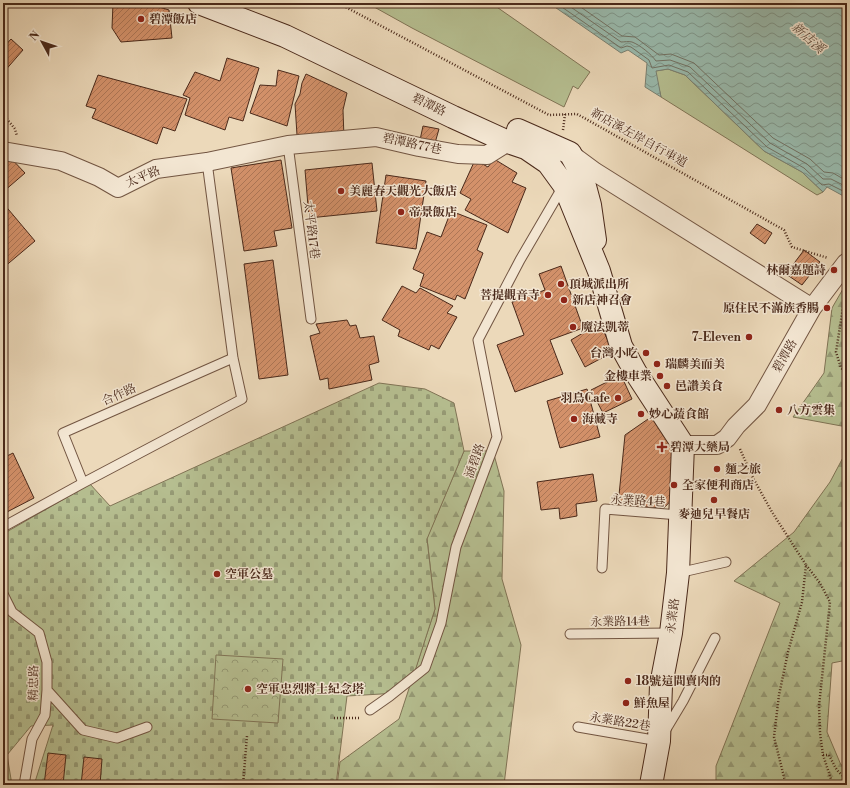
<svg xmlns="http://www.w3.org/2000/svg" width="850" height="788" viewBox="0 0 850 788" font-family="'Libre Bodoni','Noto Serif TC',serif">
<style>
.grass{fill:#b6bf91;stroke:#807456}
.forest{fill:url(#forest-firs);stroke:#807456}
.cemetery{fill:url(#cemetery-stones);stroke:#807456}
.park{fill:url(#park-crowns);stroke:#807456}
.water{fill:url(#water-waves);stroke:#798072}
.lines{fill:none;stroke-linecap:round;stroke-linejoin:round}
.shore{stroke:#727264;stroke-width:1}
.building{fill:url(#building-hatch);stroke:#4a291a}
.lane-casing{stroke:#725542;stroke-width:11}
.street-casing{stroke:#725542;stroke-width:20}
.secondary-casing{stroke:#4a291a;stroke-width:24}
.path{stroke:#4a291a;stroke-width:2.5;stroke-dasharray:1 2;stroke-linecap:butt}
.lane{stroke:#f3e6d2;stroke-width:9}
.street{stroke:#f3e6d2;stroke-width:18}
.secondary{stroke:#f3e6d2;stroke-width:22}
.poi-dot{fill:#8f2418;stroke:#f3e6d2;stroke-width:1.5}
.labels{text-anchor:middle;dominant-baseline:central;stroke-width:3;stroke-linejoin:round;paint-order:stroke}
.poi-label{font-size:12px;font-weight:bold;fill:#4a291a;stroke:#f3e6d2;text-anchor:start}
.street-label{font-size:12px;fill:#4a291a;stroke:#f3e6d2}
.water-label{font-size:13px;font-style:italic;fill:#5e4d3f;stroke:#f3e6d2}
</style>
<defs>
<pattern id="forest-firs" width="22" height="20" patternUnits="userSpaceOnUse"><rect width="22" height="20" fill="#b6bf91"/><path d="M5 1l3.5 6h-7zM16 11l3.5 6h-7z" fill="#969b76"/></pattern>
<pattern id="cemetery-stones" width="16" height="16" patternUnits="userSpaceOnUse"><rect width="16" height="16" fill="#b6bf91"/><path d="M2 7V4a2 2 0 0 1 4 0v3zM10 15v-3a2 2 0 0 1 4 0v3z" fill="#969b76"/></pattern>
<pattern id="park-crowns" width="20" height="18" patternUnits="userSpaceOnUse"><rect width="20" height="18" fill="#b6bf91"/><path d="M2 6a3 3 0 1 1 6 0M12 15a3 3 0 1 1 6 0" fill="none" stroke="#969b76"/></pattern>
<pattern id="water-waves" width="16" height="10" patternUnits="userSpaceOnUse"><rect width="16" height="10" fill="#99baad"/><path d="M0 5q4-4 8 0t8 0" fill="none" stroke="#7f978c"/></pattern>
<pattern id="building-hatch" width="6" height="6" patternUnits="userSpaceOnUse"><rect width="6" height="6" fill="#d3916a"/><path d="M-1 1l2-2M0 6l6-6M5 7l2-2" fill="none" stroke="#ad7656"/></pattern>
</defs>
<rect width="100%" height="100%" fill="#ecd9ba"/>
<filter id="stains"><feTurbulence type="fractalNoise" baseFrequency=".005" numOctaves="4"/><feColorMatrix values="0 0 0 0 .2 0 0 0 0 .09 0 0 0 0 .02 0 0 0 .5 -.17"/></filter>
<radialGradient id="worn" r=".72"><stop offset=".6" stop-color="#630" stop-opacity="0"/><stop offset="1" stop-color="#630" stop-opacity=".3"/></radialGradient>
<path class="grass" d="M367 3H491L590 72 578 89 573 86 564 107 412 28Z
M668 69 685 75 764 151 802 172 823 192 817 195 661 97 655 71Z"/>
<path class="forest" d="M847 282V427L793 417 824 373 832 308Z
M847 450V660L832 663 827 732 841 765H847V785H716V766L780 603 734 581 794 532 830 482Z
M464 451H493L504 491 502 579 521 645 504 785H337L340 762 399 719 435 609 427 538Z"/>
<path class="cemetery" d="M379 383 425 389 454 403 464 451 427 539 435 609 415 671 398 693 347 696 336 785H34L53 725 31 726 7 755 12 785H3V534L90 484 110 506Z"/>
<path class="park" d="M216 655 283 659 278 723 212 719Z"/>
<path class="water" d="M549 3H847V198L827 187 823 192 802 172 764 151 685 75 668 69 656 71 661 97 645 87 647 63 628 50 621 53Z"/>
<g class="lines">
<path class="shore" d="M556 3 621 48 627 46 631 47 649 60 652 68 669 65 688 72 767 147 804 168 822 185 829 184 847 193
M565 3 621 42C625 42 628 41 632 42 640 45 651 54 656 61L670 60 690 67 770 143 807 164 823 179H831L847 187
M575 3 622 36 635 37 659 55 671 54 694 63 773 138 810 159 824 172 833 173 847 181"/>
</g>
<path class="building" d="M113 3H146L169 10 172 38 121 42 112 28Z
M11 39 23 50 3 73V48Z
M227 58 259 68 243 121 229 117 225 130 185 115 190 98 183 95 195 72 220 81Z
M278 70 299 76 287 126 250 113 260 85 276 86Z
M306 74 347 93 343 110 344 138 297 135 295 104 300 94 302 83Z
M98 75 187 99 175 131 163 127 157 144 92 118 96 109 86 106Z
M423 126 439 129 435 143 420 140Z
M7 154 25 173 3 192V158Z
M494 159 517 173 512 182 526 188 508 233 465 210 471 199 460 193 475 160 488 167Z
M281 160 292 228 274 231 277 246 244 251 231 168Z
M372 163 377 211 309 218 305 170Z
M386 175 426 181 416 249 376 243Z
M3 203 35 241 3 268Z
M451 211 487 225 477 250 483 253 465 299 457 295 455 300 420 286 424 274 413 269 427 232 441 237Z
M757 224 772 233 765 244 750 233Z
M804 250 820 262 802 285 786 274Z
M273 260 288 375 259 379 244 264Z
M561 266 583 328 550 340 563 374 515 392 497 345 524 335 512 302 545 290 539 274Z
M402 286 416 293 420 288 453 306 447 313 457 317 439 349 431 345 429 350 398 336 400 330 382 320Z
M347 320 350 326 356 325 360 338 374 336 379 362 369 365 372 380 329 389 328 378 320 380 310 336 320 333 316 324Z
M600 323 613 352 585 367 571 340Z
M621 375 632 399 603 413 591 390Z
M587 389 600 437 560 448 547 401Z
M651 417 678 440 677 494 664 508 618 505 625 435Z
M13 453 34 498 5 513 3 508V458Z
M593 474 597 501 576 504 577 516 560 519 559 508 541 510 537 482Z
M48 753 66 755 63 785H44Z
M84 757 102 759 100 785H81Z"/>
<g class="lines">
<g class="lane-casing">
<path id="lane" d="M288 145 311 319
M83 483 63 433 233 358
M3 527 83 483 242 399 233 358 207 162
M602 568 605 509 679 515
M678 573 726 562
M3 594 12 612 39 633 47 662V690L45 715 32 739 24 785
M570 634 671 633
M47 690 83 730 117 738 147 727
M370 710 390 696 425 668 441 623 456 547 497 437 478 340 520 260 562 188
M578 727 659 741 683 701 715 638"/>
</g>
<g class="street-casing">
<path id="street" d="M3 151 61 161 99 177 118 188 156 169 207 162 288 145 376 137 419 147 458 154 487 155 508 142
M572 155 595 172 812 308
M683 445H717L727 438 736 426 757 405 812 308 846 263"/>
</g>
<g class="secondary-casing">
<path id="secondary" d="M199 3 285 36 453 117 508 142 526 148 548 163 564 185 599 271 621 346 636 373 683 445 678 573 671 633 661 685 659 741 651 785
M518 130 570 153 582 175 590 205 595 240"/>
</g>
<path class="path" d="M338 3 549 115 577 114 784 230 792 247 828 258
M3 114 15 129 17 136
M563 130 565 114
M845 295 836 352 841 368 847 372
M740 449 753 478 772 512 806 565 802 602 788 652 779 695 774 737 786 785
M806 565 820 583 830 602 819 706 820 733 823 755 833 785
M334 718H359
M823 755H829C834 764 836 773 847 778
M243 785 247 736"/>
<use href="#lane" class="lane"/>
<use href="#street" class="street"/>
<use href="#secondary" class="secondary"/>
</g>
<g class="poi-dot">
<circle cx="141" cy="19" r="4"/>
<circle cx="341" cy="191" r="4"/>
<circle cx="401" cy="212" r="4"/>
<circle cx="834" cy="270" r="4"/>
<circle cx="561" cy="284" r="4"/>
<circle cx="548" cy="295" r="4"/>
<circle cx="564" cy="300" r="4"/>
<circle cx="827" cy="308" r="4"/>
<circle cx="573" cy="327" r="4"/>
<circle cx="749" cy="337" r="4"/>
<circle cx="646" cy="353" r="4"/>
<circle cx="657" cy="364" r="4"/>
<circle cx="660" cy="376" r="4"/>
<circle cx="667" cy="386" r="4"/>
<circle cx="618" cy="398" r="4"/>
<circle cx="779" cy="410" r="4"/>
<circle cx="641" cy="414" r="4"/>
<circle cx="574" cy="419" r="4"/>
<path d="M660 441h4v4h4v4h-4v4h-4v-4h-4v-4h4z"/>
<circle cx="717" cy="469" r="4"/>
<circle cx="674" cy="485" r="4"/>
<circle cx="714" cy="500" r="4"/>
<circle cx="217" cy="574" r="4"/>
<circle cx="628" cy="681" r="4"/>
<circle cx="248" cy="689" r="4"/>
<circle cx="626" cy="703" r="4"/>
</g>
<g class="labels">
<g class="poi-label">
<text x="149" y="19">碧潭飯店</text>
<text x="349" y="191">美麗春天觀光大飯店</text>
<text x="409" y="212">帝景飯店</text>
<text x="826" y="270" text-anchor="end">林爾嘉題詩</text>
<text x="569" y="284">頂城派出所</text>
<text x="540" y="295" text-anchor="end">菩提觀音寺</text>
<text x="572" y="300">新店神召會</text>
<text x="819" y="308" text-anchor="end">原住民不滿族香腸</text>
<text x="581" y="327">魔法凱蒂</text>
<text x="741" y="337" text-anchor="end">7-Eleven</text>
<text x="638" y="353" text-anchor="end">台灣小吃</text>
<text x="665" y="364">瑞麟美而美</text>
<text x="652" y="376" text-anchor="end">金樓車業</text>
<text x="675" y="386">邑讚美食</text>
<text x="610" y="398" text-anchor="end">羽鳥Cafe</text>
<text x="787" y="410">八方雲集</text>
<text x="649" y="414">妙心蔬食館</text>
<text x="582" y="419">海藏寺</text>
<text x="670" y="447">碧潭大藥局</text>
<text x="725" y="469">麵之旅</text>
<text x="682" y="485">全家便利商店</text>
<text x="714" y="514" text-anchor="middle">麥迪兒早餐店</text>
<text x="225" y="574">空軍公墓</text>
<text x="636" y="681">18號這間賣肉的</text>
<text x="256" y="689">空軍忠烈將士紀念塔</text>
<text x="634" y="703">鮮魚屋</text>
</g>
<g class="street-label">
<text transform="translate(429 105) rotate(26)">碧潭路</text>
<text transform="translate(639 138) rotate(29)">新店溪左岸自行車道</text>
<text transform="translate(412 144) rotate(12)">碧潭路77巷</text>
<text transform="translate(143 177) rotate(-23)">太平路</text>
<text transform="translate(311 230) rotate(83)">太平路17巷</text>
<text transform="translate(785 356) rotate(-60)">碧潭路</text>
<text transform="translate(119 395) rotate(-24)">合作路</text>
<text transform="translate(475 461) rotate(-70)">涵碧路</text>
<text transform="translate(638 501) rotate(3)">永業路4巷</text>
<text transform="translate(673 616) rotate(-83)">永業路</text>
<text transform="translate(620 622) rotate(-1)">永業路14巷</text>
<text transform="translate(34 683) rotate(-89)">精忠路</text>
<text transform="translate(620 722) rotate(9)">永業路22巷</text>
</g>
<g class="water-label">
<text transform="translate(808 38) rotate(42)">新店溪</text>
</g>
</g>
<rect width="850" height="788" fill="none" stroke="#ecd9ba" stroke-width="16"/>
<rect x="4" y="4" width="842" height="780" fill="none" stroke="#4a291a" stroke-width="2"/>
<rect x="8" y="8" width="834" height="772" fill="none" stroke="#4a291a"/>
<g transform="translate(42 42) rotate(310)" stroke="#f3e6d2" stroke-width="3" paint-order="stroke">
<path d="M0-3L7 15L0 10L-7 15Z" fill="#4a291a"/>
<text y="-6" font-size="11" font-weight="bold" text-anchor="middle" fill="#4a291a">N</text>
</g>
<rect width="100%" height="100%" filter="url(#stains)"/>
<rect width="100%" height="100%" fill="url(#worn)"/>
</svg>
